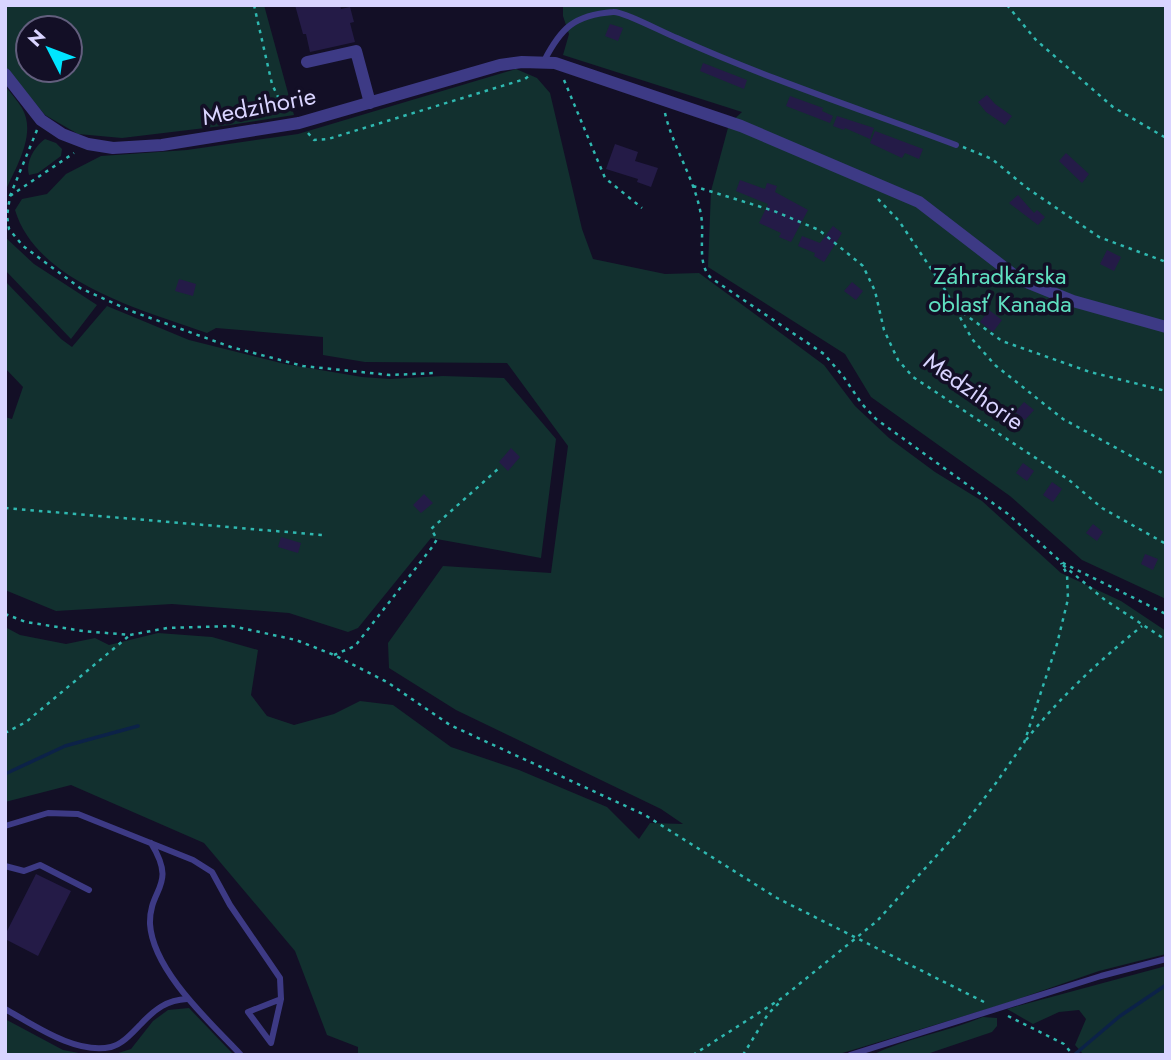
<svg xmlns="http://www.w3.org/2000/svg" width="1171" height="1060" viewBox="0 0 1171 1060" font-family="Jost,sans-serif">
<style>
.green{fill:#12302f;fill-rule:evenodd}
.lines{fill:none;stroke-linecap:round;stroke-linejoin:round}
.stream{stroke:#0c2248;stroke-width:3.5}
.building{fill:#241b47}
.path{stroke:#2fb8b0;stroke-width:2.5;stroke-dasharray:3.5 5;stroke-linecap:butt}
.lane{stroke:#3d3a85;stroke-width:6}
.street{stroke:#3d3a85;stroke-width:12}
.labels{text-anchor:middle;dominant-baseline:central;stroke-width:7;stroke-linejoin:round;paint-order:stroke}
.street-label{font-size:24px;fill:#d9d4ff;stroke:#130f26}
.park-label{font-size:24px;fill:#5fe0c0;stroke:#130f26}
</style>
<rect width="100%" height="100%" fill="#130f26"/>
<path class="green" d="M5 5H264L294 115 230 125 122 138 78 134 45 115 5 67ZM28 28H70V70H28Z
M563 5H1166V599L1082 560 1010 496 871 397 845 354 708 267 711 191 729 124 742 112 563 55 569 34 563 16Z
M516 69 537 78 550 93 582 229 593 259 665 274 699 273 824 365 855 406 889 438 935 472 982 501 1061 573 1121 601 1166 631V954L1099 971 1007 1003 836 1055H358V1047L327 1035 295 951 204 843 71 785 5 802V627L20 635 66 644 95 638 109 645 158 633 212 637 258 650 251 695 267 716 294 725 334 714 360 701 393 705 451 747 519 770 607 807 639 839 650 823 683 824 661 809 456 710 389 668 388 643 443 566 551 573 568 446 507 363 365 362 323 355V337L216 328 207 333C143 310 37 283 15 210L22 199 47 194 66 174 101 156 187 150 298 134Z
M5 86C11 93 17 100 22 108 37 134 16 167 5 192Z
M45 139 56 143 62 149 61 156 38 173 29 175C25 162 35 146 45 139Z
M5 237 34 264 97 305 71 339 5 270Z
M5 281 61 339 72 347 107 306 189 340 285 364 362 377 390 379 443 376 504 378 556 439 541 558 431 538 358 628 348 632 289 613 172 604 56 611 5 590V417L12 419 23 387 5 368Z
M1166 966V1055H1084L1075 1045 1086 1019 1079 1010 1059 1012 1033 1024 1007 1009Z
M189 1008 234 1055H112L131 1049 153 1021 168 1010Z
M983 1017 997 1018V1026L992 1032 924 1055H872C907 1038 946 1032 983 1017Z
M5 1019 63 1050 89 1055H5Z"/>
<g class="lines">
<path class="stream" d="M5 774 65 746 138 726
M1074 1055 1120 1016 1166 985"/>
</g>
<path class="building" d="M295 5H340L341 9 350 7 354 22 350 23 355 42 310 52 306 34H303Z
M610 24 623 28 618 41 605 36Z
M703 63 747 80 744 89 700 71Z
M987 95 995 104 1012 116 1005 125 986 112 978 102Z
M790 96 823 108 822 111 833 116 830 123 786 106Z
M837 116 874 128 870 139 845 128 844 130 833 126Z
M875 131 923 149 919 159 905 153 902 158 870 143Z
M615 144 638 152 635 161 658 168 651 187 637 182 638 179 606 169Z
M1066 153 1089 174 1082 183 1059 161Z
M740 180 765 189 767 183 777 186 775 192 808 210 791 242 779 237 781 233 759 223 768 204 736 191Z
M1018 195 1034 213 1037 210 1045 217 1038 225 1009 203Z
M833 226 842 233 824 262 814 256 815 253 798 246 802 236 820 243Z
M1107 250 1121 257 1114 271 1100 264Z
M179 279 196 284 193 296 175 291Z
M852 282 863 291 856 300 844 291Z
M989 310 1002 320 993 332 980 322Z
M1024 402 1034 410 1025 420 1015 412Z
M511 448 520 457 508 471 499 462Z
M1023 463 1034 471 1027 481 1016 473Z
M1052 482 1062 489 1053 502 1043 495Z
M424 494 433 503 421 513 413 505Z
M1093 524 1103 532 1097 541 1086 533Z
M281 537 301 543 298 553 278 547Z
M1145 554 1158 559 1153 570 1141 564Z
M36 874 71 891 38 956 5 939V935Z"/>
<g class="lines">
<path class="path" d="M254 5 272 84 285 112
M1007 5 1036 40 1113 107 1166 138
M564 80 605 178 642 208
M665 113C673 148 695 179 701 215 705 235 696 263 711 278L824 354 843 376 862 404 876 419 1008 514 1061 562 1166 614
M37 130 10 196 7 216 9 229 23 246 80 288 131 311 231 347 303 366 390 375 435 373
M308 133 314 140 328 139 525 79 530 75
M963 147 992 159 1027 188 1099 237 1166 262
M693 186 774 211 819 230 863 266 875 291 884 330 898 360 913 377 1069 480 1102 508 1166 544
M10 196 74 153
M878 199 899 221 944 288 972 339 995 365 1063 419 1166 475
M956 308 1002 341 1090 372 1166 391
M5 508 322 535
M1063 565 1105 600 1166 640
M5 614 26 622 83 631 130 635 167 628 232 626 296 640 334 655 387 682 450 725 645 815 777 898 984 1002
M334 655 355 646 433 546 437 539 431 529 498 469
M5 733 26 722 130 635
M1026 740C1060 697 1099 661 1142 626
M1008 1016 1064 1044 1073 1055
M693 1055 782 998 877 921 960 830 996 783 1024 743 1057 644 1068 599 1067 574 1061 563
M743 1055 768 1014 779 1003"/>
<path class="lane" d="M544 61C561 28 574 15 613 12 623 11 664 33 677 38 768 79 863 110 956 145
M5 826 48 813 78 814 193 860 212 872 230 905 280 978 281 999 271 1043 248 1012 281 999
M151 843C178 887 149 887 150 924 153 971 211 1023 241 1055
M5 866 24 871 40 865 89 890
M5 1009C34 1025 76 1055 111 1047 123 1044 133 1032 141 1024 155 1009 167 1000 187 999
M850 1055 1101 976 1166 959"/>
<path class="street" d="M307 62 356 51 370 103
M5 74 41 120 62 134 88 144 113 148 162 145 299 123 500 65 522 62 555 63 741 126 919 202 1019 279 1073 301 1166 327"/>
</g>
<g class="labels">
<g class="street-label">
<text transform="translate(259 106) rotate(-11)">Medzihorie</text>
<text transform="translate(974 391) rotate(35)">Medzihorie</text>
</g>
<g class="park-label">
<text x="1000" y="275">Záhradkárska<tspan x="1000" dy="28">oblasť Kanada</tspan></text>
</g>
</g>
<rect width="1171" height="1060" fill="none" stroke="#d9d4ff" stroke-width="14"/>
<g transform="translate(49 49) rotate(312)"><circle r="33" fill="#130f26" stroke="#625e7d" stroke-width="2"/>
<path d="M0-5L12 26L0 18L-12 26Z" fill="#00e5ff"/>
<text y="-10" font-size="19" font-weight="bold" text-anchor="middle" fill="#d9d4ff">N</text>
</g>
</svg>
